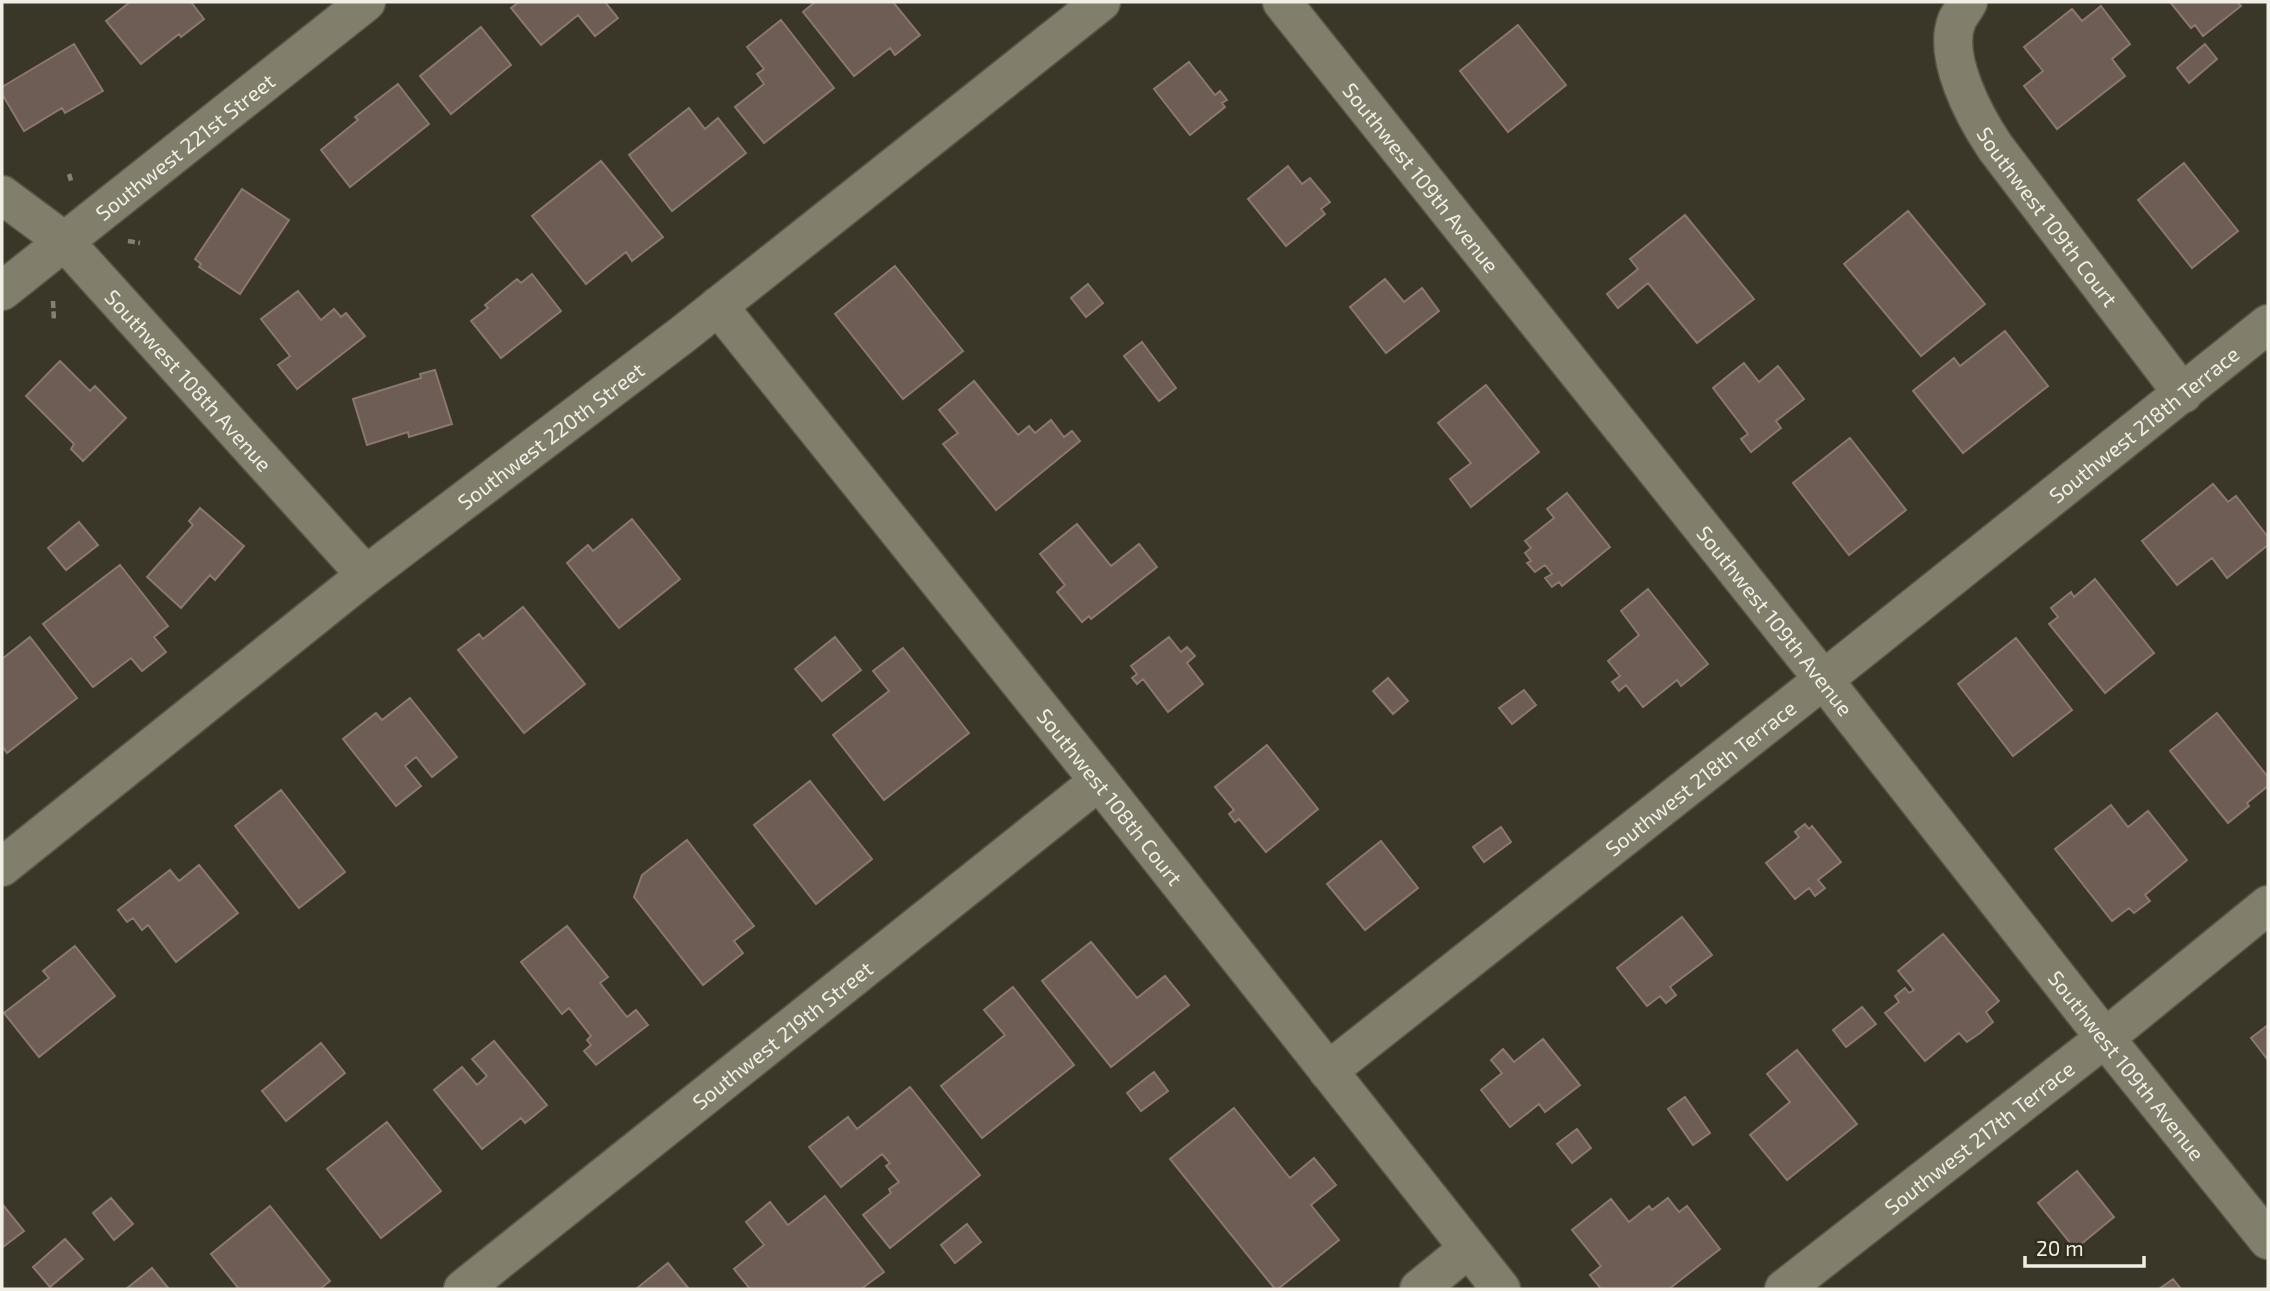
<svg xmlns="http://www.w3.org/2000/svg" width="2270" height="1291" viewBox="0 0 2270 1291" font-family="'Exo 2',sans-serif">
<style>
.building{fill:#6e5d55;stroke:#8a776f;stroke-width:2}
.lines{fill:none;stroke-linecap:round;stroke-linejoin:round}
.minor-casing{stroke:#585547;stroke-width:41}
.path{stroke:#848174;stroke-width:4.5;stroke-dasharray:7 3.5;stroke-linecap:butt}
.minor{stroke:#817e6c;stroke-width:38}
.labels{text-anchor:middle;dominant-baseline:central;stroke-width:7;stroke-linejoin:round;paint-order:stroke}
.street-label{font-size:21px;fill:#f0eee5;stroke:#302d1e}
</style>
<rect width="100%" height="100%" fill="#3a3728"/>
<path class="building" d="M130 2H191L204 19 181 37 179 34 141 64 106 21Z
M519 2H605L618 18 595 36 578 15 541 45 511 8Z
M815 2H893L920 35 895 55 890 48 854 76 803 12Z
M2170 2H2237L2241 6 2203 36 2195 25 2191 28Z
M2101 6 2130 44 2112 59 2125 76 2057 129 2024 86 2043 71 2024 47 2072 9 2082 21Z
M781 20 834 88 764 143 735 107 764 84 757 74 764 69 747 47Z
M1518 25 1566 85 1508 132 1460 71Z
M481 27 511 65 451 114 420 76Z
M74 44 103 91 65 113 62 108 24 131 2 94V87Z
M2205 44 2217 59 2189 83 2177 68Z
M1189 62 1215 95 1220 91 1227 100 1222 103 1225 107 1190 135 1154 89Z
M398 84 429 124 350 187 321 150 358 120 355 117Z
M689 108 705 129 718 118 746 153 672 211 629 155Z
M601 161 663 237 632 261 626 252 586 284 532 216Z
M2184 163 2238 231 2192 268 2138 200Z
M1288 166 1302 184 1310 178 1330 202 1321 209 1325 214 1286 246 1248 199Z
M242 189 289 220 240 294 199 267 201 264 195 259Z
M1908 211 1985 304 1921 356 1844 264Z
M1685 215 1754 299 1697 343 1648 283 1618 308 1607 294 1638 269 1630 259Z
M895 266 963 351 903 399 835 314Z
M532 274 561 311 501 358 471 321 488 308 485 305 517 279 521 283Z
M1385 279 1404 302 1422 288 1439 311 1386 353 1350 307Z
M1088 284 1103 303 1086 317 1071 298Z
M298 291 321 320 334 309 341 317 346 313 365 336 297 389 278 365 290 356 261 319Z
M2005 331 2048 386 1963 453 1913 391 1954 358 1960 366Z
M1142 342 1176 388 1159 401 1124 356Z
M60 361 90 391 95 386 126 418 83 461 71 449 74 444 26 396Z
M1744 363 1759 382 1778 366 1804 399 1776 421 1781 428 1751 452 1741 439 1748 434 1713 388Z
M435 370 452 424 409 437 408 432 367 445 353 399 421 378 420 374Z
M974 381 1018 435 1029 426 1035 433 1051 420 1064 437 1072 431 1080 441 996 510 943 444 958 433 939 410Z
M1486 385 1539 452 1471 507 1450 479 1471 463 1438 423Z
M1850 438 1906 510 1849 555 1793 483Z
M2213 484 2228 502 2236 496 2268 537V545L2227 578 2212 558 2177 585 2142 541Z
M1567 493 1610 547 1562 586 1559 582 1552 587 1545 578 1552 574 1545 565 1535 572 1527 563 1531 561 1525 553 1531 548 1525 541 1554 518 1547 509Z
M200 508 244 546 215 580 210 575 181 608 147 577 193 525 189 521Z
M632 519 680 579 619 628 567 563 588 545 593 551Z
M79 522 98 545 66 570 48 548Z
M1077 524 1111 566 1139 544 1157 567 1091 619 1089 616 1082 622 1057 592 1065 585 1040 554Z
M120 565 168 626 154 637 166 652 142 671 131 658 93 687 43 624Z
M2095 579 2154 653 2105 693 2049 624 2058 617 2051 608 2071 592 2074 597Z
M1648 589 1708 664 1681 686 1677 680 1643 707 1626 685 1619 691 1612 682 1620 676 1608 661 1639 635 1621 611Z
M523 607 585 684 524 733 458 650 479 634 483 639Z
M30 637 77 698 7 753 2 746V659Z
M835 637 861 670 822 701 795 669Z
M1169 637 1181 652 1187 647 1195 656 1187 663 1203 684 1168 712 1143 679 1137 684 1132 678 1137 674 1131 666Z
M2016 638 2072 710 2013 756 1958 684Z
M903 648 969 733 884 800 833 735 889 691 873 671Z
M1388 678 1408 701 1393 714 1373 691Z
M1524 690 1536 705 1512 724 1499 708Z
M410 698 457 757 432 777 416 757 405 766 421 786 396 806 343 739 376 713 382 720Z
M2217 713 2268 777V786L2247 803 2249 806 2228 823 2170 751Z
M1267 745 1318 809 1266 852 1239 819 1235 822 1229 814 1234 810 1215 787Z
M810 781 872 859 816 904 754 825Z
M281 790 345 872 299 908 235 826Z
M2111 805 2128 827 2148 811 2187 860 2145 895 2150 901 2134 913 2129 908 2112 921 2055 849Z
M1805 824 1809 829 1812 826 1841 862 1818 880 1825 888 1815 896 1809 888 1795 899 1766 863 1799 837 1795 832Z
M1501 827 1511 842 1484 862 1473 847Z
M687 840 754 926 734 941 743 953 703 985 634 897 642 875Z
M1381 841 1418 888 1365 930 1327 884Z
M199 865 238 913 176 962 148 925 142 930 133 918 127 922 118 910 170 870 179 881Z
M1682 917 1712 955 1670 987 1676 995 1666 1003 1660 996 1647 1006 1617 968Z
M567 926 608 977 600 983 627 1017 636 1010 648 1025 596 1065 584 1051 591 1045 587 1040 591 1036 569 1008 562 1014 521 962Z
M1943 934 1999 1001 1986 1012 1993 1022 1980 1033 1967 1042 1959 1033 1925 1061 1885 1013 1899 1002 1895 996 1905 988 1909 993 1914 990 1898 971Z
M1091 942 1137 998 1165 976 1189 1005 1111 1067 1042 981Z
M75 946 115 996 39 1057 4 1013 49 978 43 971Z
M1013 987 1074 1065 982 1138 941 1086 1005 1035 984 1010Z
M1862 1007 1876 1024 1846 1047 1833 1030Z
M2268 1025V1060L2251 1038Z
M1543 1039 1580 1085 1545 1112 1539 1104 1510 1127 1481 1090 1502 1073 1491 1060 1503 1049 1514 1062Z
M494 1041 547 1105 525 1123 521 1118 482 1149 434 1090 462 1067 477 1085 487 1076 472 1059Z
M321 1043 345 1073 286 1121 262 1091Z
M1797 1050 1857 1124 1787 1180 1750 1135 1790 1102 1767 1074Z
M1154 1072 1168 1091 1141 1111 1127 1093Z
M910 1087 980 1175 890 1248 863 1215 891 1193 889 1189 899 1182 886 1166 890 1163 882 1154 841 1187 809 1147 848 1117 857 1129Z
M1685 1097 1710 1133 1693 1145 1668 1109Z
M1234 1108 1290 1178 1314 1158 1336 1185 1311 1205 1339 1240 1278 1289H1275L1170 1159Z
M387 1122 441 1191 381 1238 327 1169Z
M1577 1129 1591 1148 1572 1163 1557 1144Z
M2077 1171 2114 1217 2075 1249 2038 1203Z
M825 1196 884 1272 861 1289H750L734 1269 764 1245 746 1222 770 1202 788 1225Z
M111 1198 133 1224 114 1240 93 1213Z
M1668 1198 1679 1212 1687 1206 1720 1249 1669 1289H1601L1590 1275 1601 1266 1572 1230 1611 1199 1629 1222 1649 1206 1652 1210Z
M3 1205 24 1231 3 1247 2 1245Z
M270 1206 330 1281 320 1289H239L211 1254Z
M967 1224 981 1242 955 1263 941 1245Z
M65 1239 83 1259 50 1287 33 1267Z
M668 1263 689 1289H636Z
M152 1268 169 1289H126Z
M2173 1279 2181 1289H2159Z"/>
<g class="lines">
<g class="minor-casing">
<g id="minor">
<path id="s1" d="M1282 2 1823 679 2105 1038 2268 1240"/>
<path id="s2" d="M1968 2C1965 8 1960 14 1957 20 1942 57 1975 117 1995 147L2183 394"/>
<path id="s3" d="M2 195 64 241 366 575"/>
<path id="s4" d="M2 291 366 2"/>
<path id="s5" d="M718 306 1099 781 1501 1289"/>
<path id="s6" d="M2 867 366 575 682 335 1101 2"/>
<path id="s7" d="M1328 1071 1852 657 2268 324"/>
<path id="s8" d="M463 1289 1099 781"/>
<path d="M1419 1289 1468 1249"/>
<path id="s9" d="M1784 1289 2105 1038 2268 905"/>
</g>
</g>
<path class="path" d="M69 174 72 184
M128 241 140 243
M53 301 54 321"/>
<use href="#minor" class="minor"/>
</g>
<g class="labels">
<g class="street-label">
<text stroke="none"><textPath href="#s4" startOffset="233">Southwest 221st Street</textPath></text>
<text stroke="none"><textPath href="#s1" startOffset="224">Southwest 109th Avenue</textPath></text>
<text stroke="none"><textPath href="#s2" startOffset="245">Southwest 109th Court</textPath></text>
<text stroke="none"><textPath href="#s3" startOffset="264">Southwest 108th Avenue</textPath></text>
<text stroke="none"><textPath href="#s7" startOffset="1041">Southwest 218th Terrace</textPath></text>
<text stroke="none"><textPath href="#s6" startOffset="698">Southwest 220th Street</textPath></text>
<text stroke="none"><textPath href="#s1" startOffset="791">Southwest 109th Avenue</textPath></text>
<text stroke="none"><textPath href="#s7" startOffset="474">Southwest 218th Terrace</textPath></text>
<text stroke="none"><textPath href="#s5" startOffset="628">Southwest 108th Court</textPath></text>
<text stroke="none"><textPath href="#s8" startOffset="408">Southwest 219th Street</textPath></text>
<text stroke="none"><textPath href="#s1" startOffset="1358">Southwest 109th Avenue</textPath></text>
<text stroke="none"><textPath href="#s9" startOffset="247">Southwest 217th Terrace</textPath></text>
</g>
</g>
<rect width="2270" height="1291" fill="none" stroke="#f0eee5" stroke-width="7"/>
<path d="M2025 1256v10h119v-10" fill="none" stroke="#f0eee5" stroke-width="3.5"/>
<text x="2036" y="1256" font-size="21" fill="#f0eee5" stroke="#302d1e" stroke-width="5" paint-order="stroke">20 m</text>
</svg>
